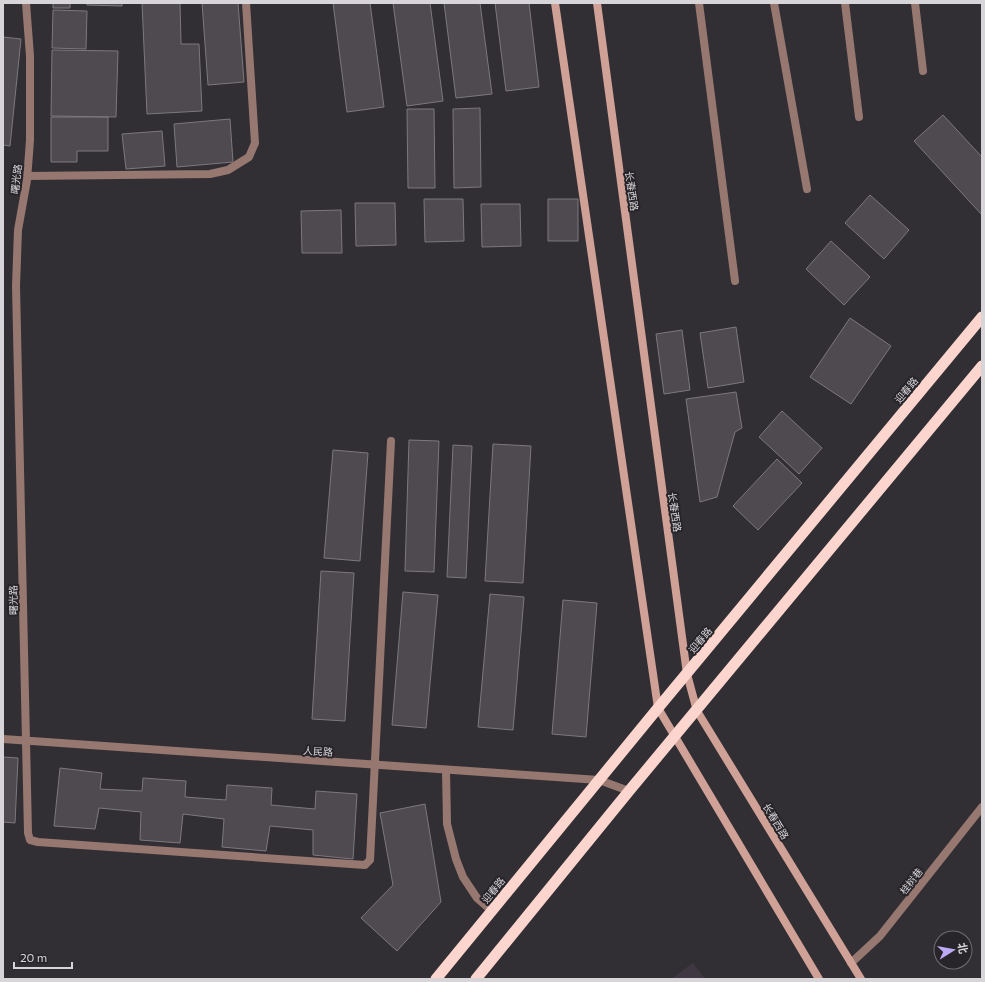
<svg xmlns="http://www.w3.org/2000/svg" width="985" height="982" viewBox="0 0 985 982" font-family="Commissioner,'Noto Sans SC',sans-serif">
<style>
.built{fill:#3f3842}
.building{fill:#4e4a50;stroke:#7c787e}
.lines{fill:none;stroke-linecap:round;stroke-linejoin:round}
.service{stroke:#967871;stroke-width:8}
.minor{stroke:#967871;stroke-width:8}
.tertiary{stroke:#967871;stroke-width:8}
.secondary{stroke:#d0a196;stroke-width:8}
.trunk{stroke:#fcd6ce;stroke-width:11}
.labels{text-anchor:middle;dominant-baseline:central;stroke-width:4;stroke-linejoin:round;paint-order:stroke}
.street-label{font-size:10px;fill:#d7d5d8;stroke:#28252a}
</style>
<rect width="100%" height="100%" fill="#322f34"/>
<path class="built" d="M693 963 705 979H671Z"/>
<path class="building" d="M53 3H70V8H53Z
M87 3H122V6L87 5Z
M142 3H180L181 44H199L202 111 147 114Z
M202 3H238L244 82 208 85Z
M333 3H370L384 107 347 112Z
M393 3H430L443 101 407 106Z
M444 3H480L492 94 456 98Z
M495 3H529L539 87 506 91Z
M53 10 87 11 86 49 52 48Z
M3 37 21 39 10 146 3 145Z
M52 50 118 51 116 117 51 116Z
M480 108 481 187 454 188 453 109Z
M407 109H434L435 188H408Z
M943 115 982 157V215L914 141Z
M51 117H108V151H77V162H51Z
M230 119 233 162 177 167 174 124Z
M162 131 165 166 126 169 122 134Z
M870 195 909 230 884 259 845 223Z
M424 199H463L464 241 425 242Z
M548 199H578V241H548Z
M355 203H395L396 245 356 246Z
M481 204H520L521 246 482 247Z
M341 210 342 253H302L301 211Z
M831 241 870 277 844 305 806 269Z
M850 318 891 346 851 404 810 377Z
M736 327 744 382 708 388 700 333Z
M682 330 690 390 664 394 656 334Z
M736 392 742 428 735 432 717 497 700 502 686 399Z
M782 411 822 448 799 474 759 437Z
M409 440 439 441 434 572 405 571Z
M493 444 531 446 523 583 485 581Z
M453 445 472 446 466 578 447 577Z
M333 450 368 453 360 561 324 558Z
M777 459 802 483 758 530 733 506Z
M321 571 354 573 345 721 312 719Z
M403 592 438 595 426 728 392 725Z
M490 594 524 597 513 730 478 727Z
M563 600 597 603 586 737 552 734Z
M3 757 18 758 15 823 3 822Z
M60 768 102 773 100 789 142 791 143 778 186 781 185 797 226 800 227 785 272 788 271 805 315 809 316 791 357 794 353 859 313 855V830L270 826 266 851 222 847 224 819 183 814 180 843 140 840 141 812 99 808 95 829 54 826Z
M425 804 441 902 397 951 361 918 393 885 380 813Z"/>
<g class="lines">
<path class="service" d="M699 3 735 281
M774 3 807 189
M845 3 859 117
M915 3 923 71
M446 770 447 824 456 859 463 877 477 898 492 911"/>
<path class="minor" d="M28 176 210 174 228 170 249 157 255 143 246 3
M26 741 28 833 30 840 38 842 365 865 370 860 391 441
M851 963 880 936 982 807"/>
<path class="tertiary" d="M26 3 30 56V140L27 180 18 230 16 286 26 741
M3 739 599 780 629 791"/>
<path class="secondary" d="M555 3 658 708 819 979
M597 3 687 674 697 711 861 979"/>
<path class="trunk" d="M436 979 658 708 982 317
M476 979 629 791 982 366"/>
</g>
<g class="labels">
<g class="street-label">
<text transform="translate(16 179) rotate(-83)">曙光路</text>
<text transform="translate(632 191) rotate(82)">长春西路</text>
<text transform="translate(906 390) rotate(-50)">迎春路</text>
<text transform="translate(675 512) rotate(82)">长春西路</text>
<text transform="translate(13 600) rotate(-91)">曙光路</text>
<text transform="translate(700 640) rotate(-50)">迎春路</text>
<text transform="translate(318 751) rotate(4)">人民路</text>
<text transform="translate(776 821) rotate(59)">长春西路</text>
<text transform="translate(911 881) rotate(-52)">桂树巷</text>
<text transform="translate(493 890) rotate(-51)">迎春路</text>
</g>
</g>
<rect width="985" height="982" fill="none" stroke="#d7d5d8" stroke-width="8"/>
<g transform="translate(953 950) rotate(79)"><circle r="19" fill="#28252a" stroke="#6e6b70"/>
<path d="M0-3L7 15L0 10L-7 15Z" fill="#bcaaf6"/>
<text y="-6" font-size="11" font-weight="bold" text-anchor="middle" fill="#d7d5d8">北</text>
</g>
<path d="M14 962v6h58v-6" fill="none" stroke="#d7d5d8" stroke-width="2"/>
<text x="20" y="962" font-size="12" fill="#d7d5d8" stroke="#28252a" stroke-width="3" paint-order="stroke">20 m</text>
</svg>
